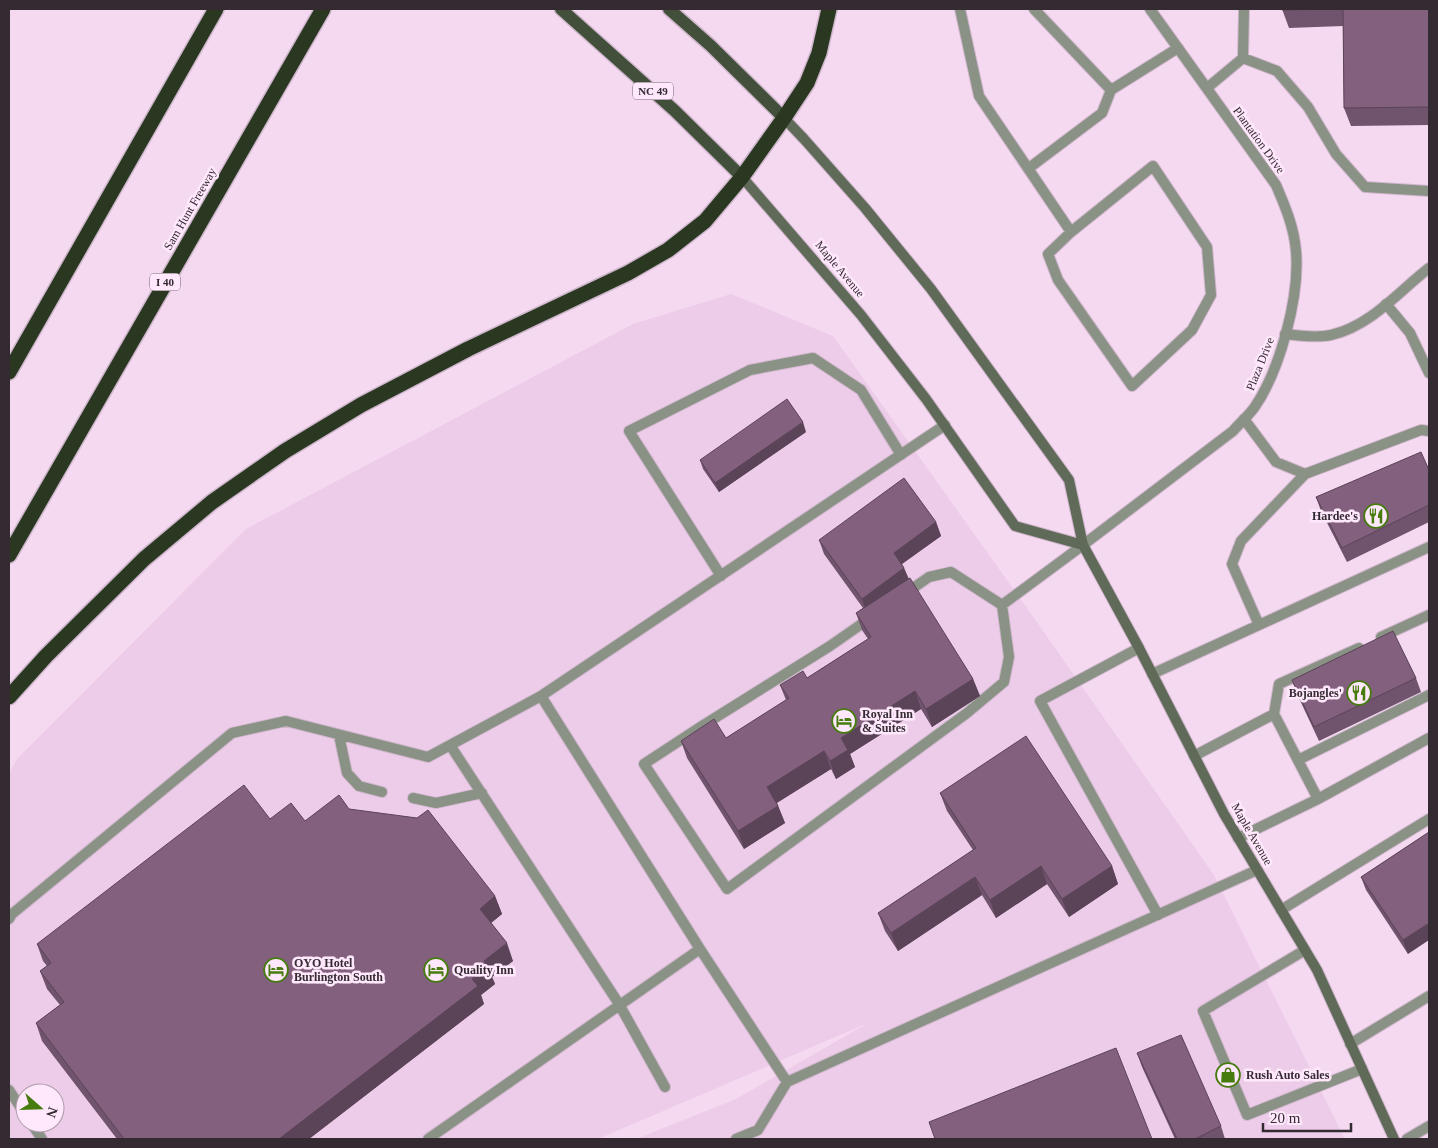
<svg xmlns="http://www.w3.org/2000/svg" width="1438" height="1148" viewBox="0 0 1438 1148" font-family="Georgia,serif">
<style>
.built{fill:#edcce9;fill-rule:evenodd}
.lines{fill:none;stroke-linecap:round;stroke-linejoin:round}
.service-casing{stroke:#ceb6cb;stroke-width:12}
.minor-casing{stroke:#ceb6cb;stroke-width:12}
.tertiary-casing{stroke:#ceb6cb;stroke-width:12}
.secondary-casing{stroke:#ceb6cb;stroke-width:12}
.primary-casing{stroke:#ceb6cb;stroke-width:15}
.motorway-casing{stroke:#ceb6cb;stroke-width:18}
.service{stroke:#8a9185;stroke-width:10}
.minor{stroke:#8a9185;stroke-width:10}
.tertiary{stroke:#8a9185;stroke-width:10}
.secondary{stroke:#606a59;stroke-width:10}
.primary{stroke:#424f3a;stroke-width:12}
.motorway{stroke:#2a3821;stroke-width:15}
.wall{fill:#70536c}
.shaded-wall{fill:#5b4358}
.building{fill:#82607e;stroke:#5b4358}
.labels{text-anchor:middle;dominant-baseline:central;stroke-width:5;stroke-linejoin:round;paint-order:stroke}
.shield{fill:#ffe8fb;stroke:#71636e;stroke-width:1}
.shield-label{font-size:11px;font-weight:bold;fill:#342a32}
.street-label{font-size:12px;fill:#342a32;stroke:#ffe8fb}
.poi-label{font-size:12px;font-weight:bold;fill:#342a32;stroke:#ffe8fb;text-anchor:start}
</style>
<rect width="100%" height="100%" fill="#f5d9f1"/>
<path class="built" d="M731 294 833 336 1034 618 1214 875 1345 1139H636L736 1099 868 1023 598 1139H9V773L18 758 246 529 633 324ZM25 1093H55V1123H25Z"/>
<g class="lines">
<g class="service-casing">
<path id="service" d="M960 9 979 96 1071 232
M1034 9 1111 90 1178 48
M1243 58 1277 71 1308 107 1336 154 1365 187 1429 191
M1207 88 1243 58 1244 9
M1153 166 1207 247 1211 295 1192 330 1132 386 1058 280 1048 254 1071 232Z
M1029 168 1102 113 1111 90
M1386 304 1410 333 1429 373
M1244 419 1276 462 1305 474
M951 572 1002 605 1009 657 1004 682 967 713 727 889 644 764 702 726 830 646 929 577Z
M721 576 629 431 750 370 813 358 861 390 901 455
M1002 605 1083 545
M1259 625 1232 564 1241 541 1305 474 1421 430 1429 431
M1381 637 1429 615
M1139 648 1040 701 1158 915
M1152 674 1429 547
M541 696 700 949
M339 735 347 773 359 786 382 792
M450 745 619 1004 665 1087
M1194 756 1274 714
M1298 760 1429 695
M413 798 436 803 482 793
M1318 799 1274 714 1279 684 1359 648
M1238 838 1318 799 1429 738
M1281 910 1429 819
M9 919 12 914 232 733 286 721 428 757 541 696 945 425
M1305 950 1203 1011 1247 1115 1362 1069
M1350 1044 1429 996
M9 1090 25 1114
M31 1123 42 1139
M428 1139 700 949 787 1082 1257 870
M736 1139 758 1130 787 1082
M1407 1139 1429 1126"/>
</g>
<g class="minor-casing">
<path id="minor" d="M1285 334C1300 336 1317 338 1331 335 1371 326 1399 291 1429 268"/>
</g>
<g class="tertiary-casing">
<path id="tertiary" d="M1083 545 1233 431C1240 423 1248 416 1254 408 1280 371 1300 296 1296 251 1294 227 1285 206 1276 185L1150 9"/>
</g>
<g class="secondary-casing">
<path id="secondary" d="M784 118 804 139 865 208 931 289 1069 480 1083 545 1139 648 1224 814 1317 970 1394 1139
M742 177 861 315 926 399 1015 526 1083 545"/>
</g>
<g class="primary-casing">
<path id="primary" d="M561 9 675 111 742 177
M669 9 711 46 784 118"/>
</g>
<g class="motorway-casing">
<path id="motorway" d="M9 372 216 9
M9 555 323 9
M9 697 46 656 144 559 212 502 285 451 361 405 468 349 628 273 668 250 705 221 742 177 784 118 807 83 819 53 829 9"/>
</g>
<use href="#service" class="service"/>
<use href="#minor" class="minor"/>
<use href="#tertiary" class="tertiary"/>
<use href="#secondary" class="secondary"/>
<use href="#primary" class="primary"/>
<use href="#motorway" class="motorway"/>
</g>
<path class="wall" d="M1282 9H1429V125L1351 126 1344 108 1343 26 1289 28Z
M806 432 719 492 703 469 700 460Z
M1429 470V522L1347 562 1321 511 1316 497Z
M936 522 941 536 902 564 904 568 909 579 973 679 980 696 932 727 921 709 850 754 855 767 836 779 831 769 777 803 785 823 744 849 687 758 681 741 726 738 786 700 780 685 807 678 868 639 862 630 856 613 863 608 824 554 819 540Z
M1416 678 1421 692 1319 741 1297 694 1292 680Z
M940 793 1112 866 1118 884 1069 917 1047 884 996 918 982 895 898 951 885 931 878 913 973 850 947 811Z
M349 809 495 896 502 914 491 923 513 961 492 977 495 984 481 995 484 1004 309 1139H117L42 1041 36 1023 60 1005 47 989 40 971 47 966 43 961 37 944 270 819 305 821Z
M1429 832 1408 954 1366 890 1361 877Z
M1137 1053 1221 1126 1225 1139H1175L1142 1067Z"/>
<path class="shaded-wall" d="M803 422 806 432 719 492 715 483Z
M936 522 941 536 899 566 894 553Z
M904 568 909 581 867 613 862 599Z
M973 679 980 696 932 727 926 709Z
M915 691 921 709 850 754 855 767 836 779 830 761 841 738Z
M824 751 831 769 773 805 767 787Z
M778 806 785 823 744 849 738 831Z
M1041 866 1047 884 996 918 990 900Z
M1112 866 1118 884 1069 917 1062 899Z
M975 877 982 895 898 951 891 933Z
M495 896 502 914 486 927 480 909Z
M1429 923V940L1408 954 1403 940Z
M507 943 513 961 492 977 495 984 481 995 484 1004 309 1139H279L472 979 484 961Z"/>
<path class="building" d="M1282 9H1336L1282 10Z
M1343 9H1429V107L1344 108Z
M787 399 803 422 715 483 700 460Z
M1421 452 1429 470V505L1342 548 1316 497Z
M904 478 936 522 894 553 904 568 862 599 819 540Z
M910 578 973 679 926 709 915 691 841 738 848 750 830 761 824 751 767 787 778 806 738 831 681 741 714 719 726 738 789 698 780 685 803 671 807 678 871 637 856 613Z
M1393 631 1416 678 1314 727 1292 680Z
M1026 736 1112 866 1062 899 1041 866 990 900 975 877 891 933 878 913 976 848 940 793Z
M244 785 270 819 291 803 305 821 339 795 349 809 417 818 428 810 495 896 480 909 507 943 484 961 488 966 472 979 478 986 279 1139H124L36 1023 64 1002 40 971 51 963 37 944Z
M1429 832V923L1403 940 1361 877Z
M1181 1035 1221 1126 1195 1139H1177L1137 1053Z
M1116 1048 1152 1139H935L929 1122Z"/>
<defs>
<g id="restaurant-ring" transform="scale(1.25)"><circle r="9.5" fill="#ffe8fb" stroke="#467b0e" stroke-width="1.5"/><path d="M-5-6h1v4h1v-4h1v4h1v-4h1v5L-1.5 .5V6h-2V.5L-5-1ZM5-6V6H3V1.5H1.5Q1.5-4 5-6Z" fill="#467b0e"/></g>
<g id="hotel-ring" transform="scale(1.25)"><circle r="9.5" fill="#ffe8fb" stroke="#467b0e" stroke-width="1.5"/><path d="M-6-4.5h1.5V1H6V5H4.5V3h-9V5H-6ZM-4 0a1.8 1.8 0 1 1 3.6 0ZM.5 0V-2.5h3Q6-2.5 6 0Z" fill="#467b0e"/></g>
<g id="shop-ring" transform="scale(1.25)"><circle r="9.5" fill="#ffe8fb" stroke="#467b0e" stroke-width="1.5"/><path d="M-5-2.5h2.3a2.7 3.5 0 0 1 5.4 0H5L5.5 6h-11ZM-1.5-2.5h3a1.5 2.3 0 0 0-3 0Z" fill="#467b0e"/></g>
</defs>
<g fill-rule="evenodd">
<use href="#restaurant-ring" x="1376" y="516"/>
<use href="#restaurant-ring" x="1359" y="693"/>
<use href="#hotel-ring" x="844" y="721"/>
<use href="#hotel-ring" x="276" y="970"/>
<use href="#hotel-ring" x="436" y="970"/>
<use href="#shop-ring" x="1228" y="1075"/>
</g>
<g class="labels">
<g class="shield">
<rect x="633" y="82.5" width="40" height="17" rx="4"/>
<rect x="150" y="273.5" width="30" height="17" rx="4"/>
</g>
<g class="shield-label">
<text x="653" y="91">NC 49</text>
<text x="165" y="282">I 40</text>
</g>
<g class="street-label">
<text transform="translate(1259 140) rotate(54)">Plantation Drive</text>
<text transform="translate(190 209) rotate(-60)">Sam Hunt Freeway</text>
<text transform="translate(840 269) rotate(50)">Maple Avenue</text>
<text transform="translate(1260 364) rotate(-68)">Plaza Drive</text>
<text transform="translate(1252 834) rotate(60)">Maple Avenue</text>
</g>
<g class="poi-label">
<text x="1358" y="516" text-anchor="end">Hardee's</text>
<text x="1342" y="693" text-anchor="end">Bojangles'</text>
<text x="862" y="714">Royal Inn<tspan x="862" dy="14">&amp; Suites</tspan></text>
<text x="294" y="963">OYO Hotel<tspan x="294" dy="14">Burlington South</tspan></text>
<text x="454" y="970">Quality Inn</text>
<text x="1246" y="1075">Rush Auto Sales</text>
</g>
</g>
<rect width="1438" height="1148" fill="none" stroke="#342a32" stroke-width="20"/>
<g transform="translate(40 1108) rotate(110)"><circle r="24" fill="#ffe8fb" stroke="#ae9cab"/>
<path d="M0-4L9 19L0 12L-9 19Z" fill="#467b0e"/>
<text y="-8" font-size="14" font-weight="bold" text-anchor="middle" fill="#342a32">N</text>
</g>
<path d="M1263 1123v8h88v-8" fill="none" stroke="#342a32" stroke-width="2.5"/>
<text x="1270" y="1123" font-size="15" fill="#342a32" stroke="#ffe8fb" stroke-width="4" paint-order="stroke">20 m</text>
</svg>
